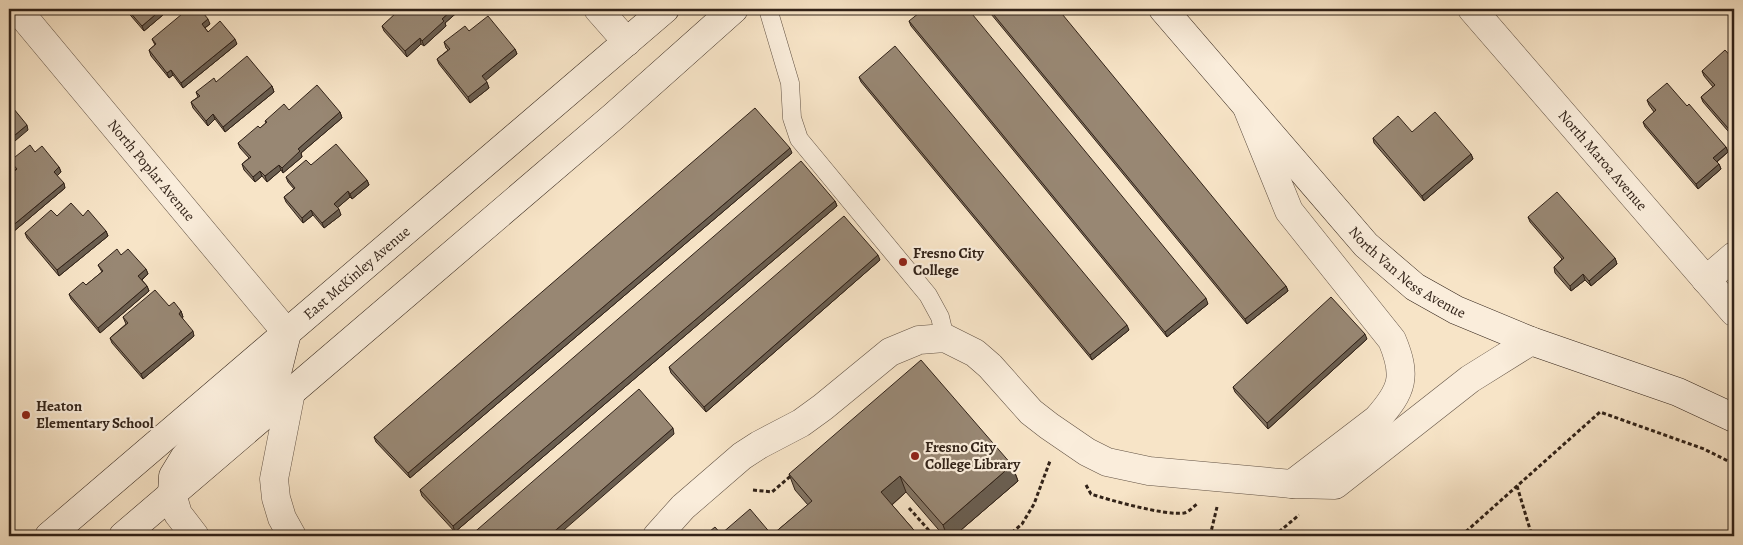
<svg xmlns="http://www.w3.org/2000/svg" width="1743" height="545" viewBox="0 0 1743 545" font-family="Alegreya,serif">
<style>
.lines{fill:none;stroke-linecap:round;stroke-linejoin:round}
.service-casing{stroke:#625244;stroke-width:19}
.minor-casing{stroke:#625244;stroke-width:29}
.secondary-casing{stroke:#312218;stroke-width:29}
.path{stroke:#312218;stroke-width:3;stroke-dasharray:4 2.5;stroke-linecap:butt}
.service{stroke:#faeddb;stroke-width:18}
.minor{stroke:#faeddb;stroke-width:28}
.secondary{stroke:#faeddb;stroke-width:28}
.wall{fill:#837463;stroke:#312218}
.shaded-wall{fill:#6a5e50;stroke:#312218}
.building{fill:#988773;stroke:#312218}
.poi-dot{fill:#8f2418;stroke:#faeddb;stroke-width:2}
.labels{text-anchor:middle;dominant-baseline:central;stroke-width:4.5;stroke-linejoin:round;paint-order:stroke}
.street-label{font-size:15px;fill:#312218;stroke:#faeddb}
.poi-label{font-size:15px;font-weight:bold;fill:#312218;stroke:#faeddb;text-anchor:start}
</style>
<rect width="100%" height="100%" fill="#f7e4c7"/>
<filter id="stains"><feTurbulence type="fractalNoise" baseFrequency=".004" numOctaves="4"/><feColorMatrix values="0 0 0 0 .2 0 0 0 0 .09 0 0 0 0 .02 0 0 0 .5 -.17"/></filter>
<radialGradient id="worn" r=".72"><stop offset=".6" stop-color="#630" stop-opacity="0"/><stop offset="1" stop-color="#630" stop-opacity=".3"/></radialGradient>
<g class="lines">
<g class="service-casing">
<path id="service" d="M768 9 790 83 792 118 799 139 928 295 940 317 945 338"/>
</g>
<g class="minor-casing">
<g id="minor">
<path id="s1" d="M17 9 287 333"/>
<path d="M598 9 627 42"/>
<path id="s2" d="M1472 9 1734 312"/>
<path d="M1248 110 1289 211 1392 340C1407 376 1403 390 1377 419L1292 484"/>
<path d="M1706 280 1734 256"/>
<path d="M291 392 274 479 276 498 282 518 292 536"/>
<path d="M172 494 178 514 195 536"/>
<path d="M657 536 683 507 742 456 759 445 801 423 823 407 890 352 919 340 945 338 975 353 990 366 1031 412 1049 426 1087 452 1107 462 1149 471 1292 484 1335 485 1470 379 1531 341"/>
</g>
</g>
<g class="secondary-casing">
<g id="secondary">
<path id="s3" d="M1163 9 1366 245 1415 287 1456 310 1531 341 1678 392 1734 418"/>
<path d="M172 494 173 476 184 458 203 435 278 369 287 333"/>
<path id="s4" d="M49 536 665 9"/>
<path d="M123 536 614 116 734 9"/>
</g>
</g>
<path class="path" d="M1086 485 1091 494C1109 500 1166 516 1184 513 1189 512 1193 507 1197 504
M1517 486 1532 536
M753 490 772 492 793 474
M909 508 934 536
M974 536 988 533 1009 535 1022 524 1034 504 1050 461
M1210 536 1217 507
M1274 536 1299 515
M1461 536 1600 412 1704 449 1734 464"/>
<use href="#service" class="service"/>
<use href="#minor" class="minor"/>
<use href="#secondary" class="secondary"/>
</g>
<path class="wall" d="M125 9H170L144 31Z
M393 9H461L445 23 446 26 424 46 421 44 407 57 384 31 382 26 397 13Z
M989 9 1286 286 1288 291 1247 324 991 14Z
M909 21 1208 304 1167 337 911 26Z
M210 24 205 28 208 32 237 44 183 88 173 75 169 78 151 56 149 50 155 45 152 39Z
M469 31 515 49 517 54 485 80 489 88 470 103 439 64 437 59 448 50 446 48 444 42Z
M1734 60V138L1703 102 1701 97 1713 87 1704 76 1702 71Z
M859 77 1129 330 1092 360 861 82Z
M216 82 272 86 274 92 225 132 215 119 208 126 193 108 191 102 198 97 196 92Z
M1647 100 1687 106 1726 147 1728 152 1717 162 1719 164 1721 169 1698 189 1645 127 1643 122 1654 112 1649 105Z
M289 110 340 112 342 118 301 153 302 157 283 173 281 170 267 182 262 176 255 182 244 170 242 164 249 158 240 148 238 143 260 128 266 123 265 121Z
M1412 132 1471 154 1473 159 1424 201 1374 143 1373 138Z
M35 152 59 167 61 172 57 176 65 188 13 232 9 227V176L16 170 12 166 10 161Z
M792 153 410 478 376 442 374 437Z
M311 165 367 180 369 185 352 199 350 197 337 208 341 215 324 228 313 215 303 223 286 202 284 197 294 189 288 182 286 177Z
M835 201 837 206 455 532 422 496 420 490Z
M57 216H83L106 231 108 236 59 276 27 238 25 233Z
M1528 217 1615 258 1617 264 1591 286 1585 280 1571 291 1555 273 1554 267 1562 259 1530 222Z
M121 255 146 269 148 274 142 280 147 286 149 291 100 333 71 299 69 294 86 285 102 272 98 265Z
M880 260 706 412 671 373 669 367Z
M169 306 181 311 183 317 182 318 194 336 143 379 112 343 110 338 126 324 123 317Z
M1367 339 1268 429 1235 392 1233 387Z
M1012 465 1018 481 954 536H944L906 492 892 505 919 536H704L721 534 772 535 808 505 795 490 789 474Z"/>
<path class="shaded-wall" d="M162 9H170L144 31 142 26Z
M453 9H461L445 23 446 26 424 46 422 41 442 19Z
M1573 9H1579L1574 13Z
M208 19 210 24 203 29 202 24Z
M420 38 421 44 407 57 405 51Z
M235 39 237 44 183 88 181 83Z
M515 49 517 54 484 82 482 76Z
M171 70 173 75 169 78 167 73Z
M487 82 489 88 470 103 468 97Z
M272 86 274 92 225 132 223 127Z
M340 112 342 118 301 153 302 157 283 173 282 168 298 149Z
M213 114 215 119 208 126 206 121Z
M27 125 28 130 9 146V140Z
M1726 147 1728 152 1715 163 1713 158Z
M790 148 792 153 410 478 408 473Z
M1471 154 1473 159 1424 201 1422 196Z
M1719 164 1721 169 1698 189 1696 184Z
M279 165 281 170 267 182 265 176Z
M59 167 61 172 56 177 54 172Z
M260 171 262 176 255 182 253 177Z
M367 180 369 185 352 199 350 194Z
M64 183 65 188 13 232 11 227Z
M348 191 350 197 336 209 334 204Z
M835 201 837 206 455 532 453 526Z
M339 209 341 215 324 228 322 223Z
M311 210 313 215 303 223 302 218Z
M106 231 108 236 59 276 57 270Z
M878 255 880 260 706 412 704 407Z
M1615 258 1617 264 1591 286 1589 281Z
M146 269 148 274 140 281 138 276Z
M1583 274 1585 280 1571 291 1570 286Z
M147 286 149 291 100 333 98 328Z
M1286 286 1288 291 1247 324 1245 319Z
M1206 298 1208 304 1167 337 1165 332Z
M181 311 183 317 181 320 179 314Z
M1127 325 1129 330 1092 360 1090 355Z
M193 331 194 336 143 379 141 374Z
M1365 334 1367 339 1268 429 1267 423Z
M673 428 674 434 557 536H549Z
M1012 465 1018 481 954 536H947L943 525Z
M900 476 906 492 887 509 881 492Z"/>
<path class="building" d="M127 9H162L142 26Z
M188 9H200L208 19 202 24 208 32 220 21 235 39 181 83 171 70 167 73 149 50 156 44 152 39Z
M396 9H453L442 19 444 21 422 41 420 38 405 51 382 26 398 11Z
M924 9H968L1206 298 1165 332 909 21Z
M989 9H1058L1286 286 1245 319Z
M488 16 515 49 482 76 487 82 468 97 437 59 450 49 444 42 465 26 469 31Z
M895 46 1127 325 1090 355 859 77Z
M1725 50 1734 60V135L1701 97 1715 85 1702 71Z
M247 56 272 86 223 127 213 114 206 121 191 102 200 96 196 92 214 78 216 82Z
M1667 83 1687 106 1689 104 1726 147 1713 158 1719 164 1696 184 1643 122 1656 110 1647 100Z
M317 85 340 112 298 149 300 151 282 168 279 165 265 176 260 171 253 177 242 164 251 157 238 143 258 126 260 128 267 122 265 121 284 104 289 110Z
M9 103 27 125 9 140Z
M755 108 790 148 408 473 374 437Z
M1435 112 1471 154 1422 196 1373 138 1398 116 1412 132Z
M336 144 367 180 350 194 348 191 334 204 339 209 322 223 311 210 302 218 284 197 295 188 286 177 306 160 311 165Z
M30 145 35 152 42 146 59 167 54 172 64 183 11 227 9 224V176L17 169 10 161Z
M801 161 835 201 453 526 420 490Z
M1557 192 1615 258 1589 281 1583 274 1570 286 1554 267 1564 258 1528 217Z
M71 203 83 216 88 210 106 231 57 270 25 233 51 210 57 216Z
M844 216 878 255 704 407 669 367Z
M117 249 121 255 128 249 146 269 138 276 147 286 98 328 69 294 83 282 86 285 103 271 98 265Z
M155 290 169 306 174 302 181 311 179 314 193 331 141 374 110 338 128 323 123 317Z
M1331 297 1365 334 1267 423 1233 387Z
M921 360 1012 465 943 525 900 476 881 492 919 536H704L715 527 721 534 750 509 772 535 812 501 789 474Z
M639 389 673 428 549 536H470Z
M1290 532 1294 536H1285Z"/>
<g class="poi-dot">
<circle cx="903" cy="262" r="5"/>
<circle cx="26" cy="415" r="5"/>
<circle cx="915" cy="456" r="5"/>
</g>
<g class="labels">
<g class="street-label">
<text stroke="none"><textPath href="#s2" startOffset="200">North Maroa Avenue</textPath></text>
<text stroke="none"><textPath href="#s1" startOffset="210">North Poplar Avenue</textPath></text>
<text stroke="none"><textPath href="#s3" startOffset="361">North Van Ness Avenue</textPath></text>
<text stroke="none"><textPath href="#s4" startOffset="405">East McKinley Avenue</textPath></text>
</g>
<g class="poi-label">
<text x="913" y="253">Fresno City<tspan x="913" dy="17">College</tspan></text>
<text x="36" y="406">Heaton<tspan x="36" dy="17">Elementary School</tspan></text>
<text x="925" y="447">Fresno City<tspan x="925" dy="17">College Library</tspan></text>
</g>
</g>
<rect width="1743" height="545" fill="none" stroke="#f7e4c7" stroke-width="30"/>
<rect x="10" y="10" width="1723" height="525" fill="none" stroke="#312218" stroke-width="2.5"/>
<rect x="15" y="15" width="1713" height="515" fill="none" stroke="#312218"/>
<rect width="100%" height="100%" filter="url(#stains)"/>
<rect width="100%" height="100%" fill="url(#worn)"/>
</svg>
